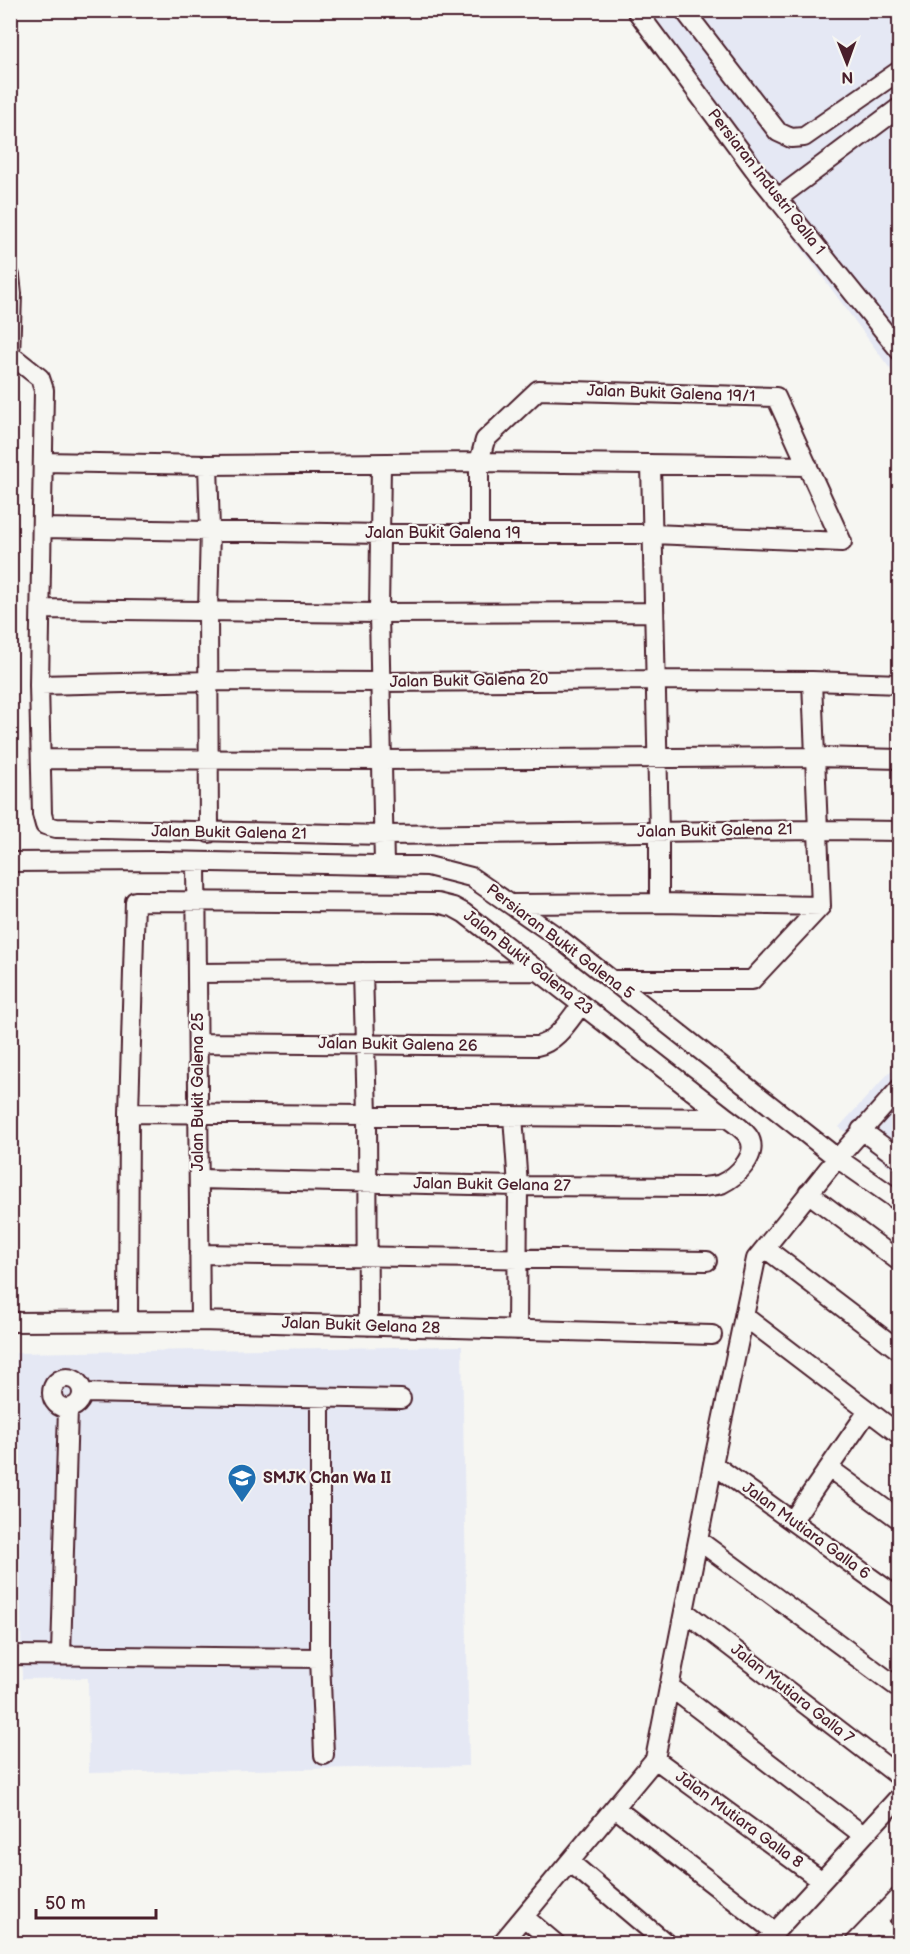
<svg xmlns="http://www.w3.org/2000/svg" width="910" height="1954" viewBox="0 0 910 1954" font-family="'Balsamiq Sans',sans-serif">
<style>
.built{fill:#e5e8f4}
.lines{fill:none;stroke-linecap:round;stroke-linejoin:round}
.minor-casing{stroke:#4a1f2b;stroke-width:22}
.minor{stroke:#f6f6f2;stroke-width:18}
.labels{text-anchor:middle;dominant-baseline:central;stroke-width:4.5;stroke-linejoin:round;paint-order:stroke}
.street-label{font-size:16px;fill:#4a1f2b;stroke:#f6f6f2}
.poi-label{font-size:16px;font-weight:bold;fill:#4a1f2b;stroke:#f6f6f2;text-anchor:start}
</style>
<rect width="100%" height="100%" fill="#f6f6f2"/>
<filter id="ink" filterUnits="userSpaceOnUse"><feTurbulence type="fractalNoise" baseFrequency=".0167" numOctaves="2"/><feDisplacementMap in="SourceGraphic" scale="12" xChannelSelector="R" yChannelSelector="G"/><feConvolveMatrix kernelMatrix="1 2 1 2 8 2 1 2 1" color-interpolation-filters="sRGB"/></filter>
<g filter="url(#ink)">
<path class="built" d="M627 11H899V381Z
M899 1062V1174L839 1127Z
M462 1346 469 1766 89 1773 88 1678 22 1679 16 1353Z"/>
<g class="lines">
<g class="minor-casing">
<path id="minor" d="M636 10 760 177 900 351
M684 10 778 132 791 138 804 137 899 71 900 72
M777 199 900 107
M10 276 12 294 10 358
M11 355 40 378 44 390 39 685 42 814 45 825 56 828 384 835 819 830 900 831
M43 462 208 465 479 462 808 466
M381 464 379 613 384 865
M651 464 659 832V903
M208 465 210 530 208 611 209 833
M43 528 381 534H653L842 542 776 397 538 390 485 440 479 462V533
M41 609 379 613 654 612
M39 685 209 681 381 682 656 680 812 681 900 684
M41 759 382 760 816 757 900 759
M10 862 161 861 428 866 471 877 556 936 837 1158 900 1202
M196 862 200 1321
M510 904 659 903 821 906
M363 972 367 1115 368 1326
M197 973 540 971
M613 980H752L821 906 812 681
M198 1043 537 1046C557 1042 569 1020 581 1005
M129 1113 727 1118
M513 1116 518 1186 517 1330
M861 1130 900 1159
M808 1193 900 1262
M765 1248 900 1351
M199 1254 707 1261
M744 1316 900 1435
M128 1321 129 1113 135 901 437 903 453 907 464 913 727 1118C734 1123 743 1129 748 1136 761 1154 736 1177 721 1184 716 1186 708 1186 703 1187L518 1186 199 1179
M10 1322 200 1321 712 1335
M52 1393a15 15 0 1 1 30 0a15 15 0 1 1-30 0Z
M82 1393 401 1399
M320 1398V1658L324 1755
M713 1464 900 1599
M829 1468 900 1520
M792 1521 868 1411
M698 1540 900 1689
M684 1611 900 1777
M10 1655 320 1658
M61 1655 68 1408
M669 1686 863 1835
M655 1759 822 1881
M615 1808 775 1932
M570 1862 667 1944
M524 1917 556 1944
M875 1921 899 1944
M501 1944 655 1759 713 1464 756 1259 829 1168 900 1088
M764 1944 900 1796
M854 1944 900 1896"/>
</g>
<use href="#minor" class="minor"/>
</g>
</g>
<defs>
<g id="school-pin" transform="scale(1.5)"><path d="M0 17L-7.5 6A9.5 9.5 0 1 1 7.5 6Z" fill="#1f6fb2" stroke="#f6f6f2"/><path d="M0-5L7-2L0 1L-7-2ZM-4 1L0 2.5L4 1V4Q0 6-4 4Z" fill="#fff"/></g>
</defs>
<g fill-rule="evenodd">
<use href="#school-pin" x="242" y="1478"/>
</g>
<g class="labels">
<g class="street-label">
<text transform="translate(766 182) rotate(52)">Persiaran Industri Galla 1</text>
<text transform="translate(671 394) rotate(2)">Jalan Bukit Galena 19/1</text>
<text x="443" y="533">Jalan Bukit Galena 19</text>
<text transform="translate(469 681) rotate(-1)">Jalan Bukit Galena 20</text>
<text transform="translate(715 831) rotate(-1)">Jalan Bukit Galena 21</text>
<text transform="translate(229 833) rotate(1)">Jalan Bukit Galena 21</text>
<text transform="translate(560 942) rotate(37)">Persiaran Bukit Galena 5</text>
<text transform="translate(528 963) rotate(38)">Jalan Bukit Galena 23</text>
<text transform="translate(398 1045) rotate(1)">Jalan Bukit Galena 26</text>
<text transform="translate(198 1092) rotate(-90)">Jalan Bukit Galena 25</text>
<text transform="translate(492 1185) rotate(1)">Jalan Bukit Gelana 27</text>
<text transform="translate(361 1326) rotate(2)">Jalan Bukit Gelana 28</text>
<text transform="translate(806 1531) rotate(36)">Jalan Mutiara Galla 6</text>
<text transform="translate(792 1694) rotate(38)">Jalan Mutiara Galla 7</text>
<text transform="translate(739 1820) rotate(36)">Jalan Mutiara Galla 8</text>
</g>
<g class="poi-label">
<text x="263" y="1478">SMJK Chan Wa II</text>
</g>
</g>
<rect width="910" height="1954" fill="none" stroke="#f6f6f2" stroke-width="36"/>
<rect x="18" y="18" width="874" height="1918" fill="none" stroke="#4a1f2b" stroke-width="2" filter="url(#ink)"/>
<g transform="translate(847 63) rotate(179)" stroke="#f6f6f2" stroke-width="4.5" paint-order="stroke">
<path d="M0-4.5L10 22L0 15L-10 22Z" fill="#4a1f2b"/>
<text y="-9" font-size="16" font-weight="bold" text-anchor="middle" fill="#4a1f2b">N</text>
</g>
<path d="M36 1909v9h120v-9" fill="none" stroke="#4a1f2b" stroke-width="3"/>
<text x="45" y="1909" font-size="18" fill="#4a1f2b" stroke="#f6f6f2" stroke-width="4.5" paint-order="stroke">50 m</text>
</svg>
